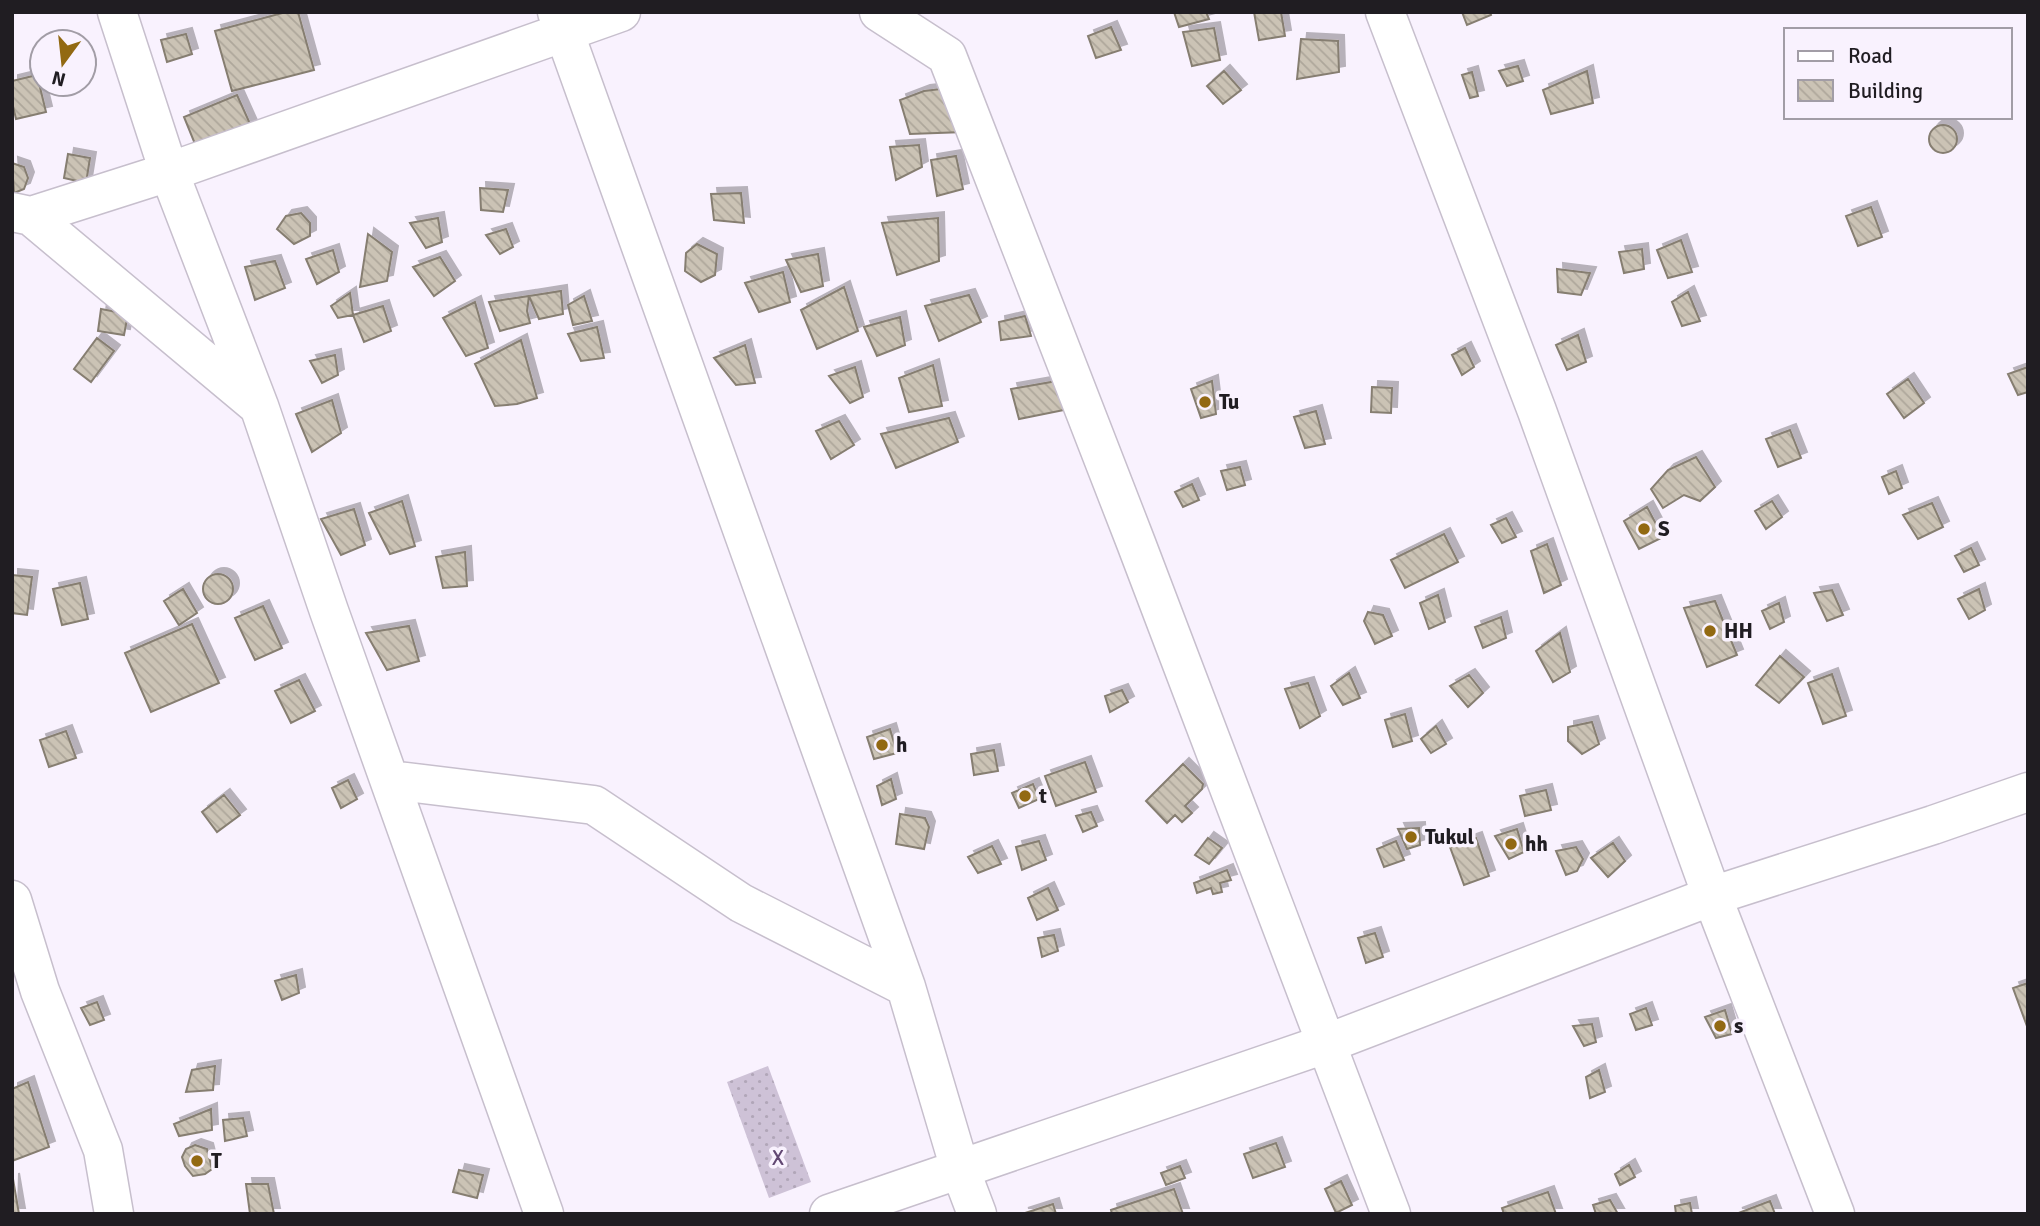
<svg xmlns="http://www.w3.org/2000/svg" width="2040" height="1226" viewBox="0 0 2040 1226" font-family="Signika,sans-serif">
<style>
.park{fill:url(#park-dots)}
.building{fill:url(#building-back-hatch);stroke:#867e71;stroke-width:2;filter:url(#shadow)}
.lines{fill:none;stroke-linecap:round;stroke-linejoin:round}
.minor-casing{stroke:#c7bfcd;stroke-width:41}
.minor{stroke:#fff;stroke-width:38}
.poi-dot{fill:#926912;stroke:#f9f2fe;stroke-width:2.5}
.labels{text-anchor:middle;dominant-baseline:central;stroke-width:7;stroke-linejoin:round;paint-order:stroke}
.poi-label{font-size:21px;font-weight:bold;fill:#201d22;stroke:#f9f2fe;text-anchor:start}
.park-label{font-size:21px;fill:#624773;stroke:#f9f2fe}
</style>
<defs>
<pattern id="park-dots" width="8" height="8" patternUnits="userSpaceOnUse" patternTransform="scale(1.75)"><rect width="8" height="8" fill="#cec2d7"/><path d="M2 2h.1M6 6h.1" fill="none" stroke="#b1a6b8" stroke-width="1.8" stroke-linecap="round"/></pattern>
<pattern id="building-back-hatch" width="6" height="6" patternUnits="userSpaceOnUse" patternTransform="scale(1.75)"><rect width="6" height="6" fill="#cbc3b5"/><path d="M-1 5l2 2M0 0l6 6M5-1l2 2" fill="none" stroke="#aea79b"/></pattern>
<filter id="shadow"><feDropShadow dx="6" dy="-6" stdDeviation="0" flood-color="#0004"/></filter>
</defs>
<rect width="100%" height="100%" fill="#f9f2fe"/>
<path class="park" d="M768 1066 811 1182 769 1198 727 1082Z"/>
<path class="building" d="M286 12H298L314 70 232 91 215 31Z
M1174 12H1206L1209 19 1179 27Z
M1254 12H1281L1285 36 1259 40Z
M1462 12H1490L1491 15 1467 25Z
M1111 27 1121 50 1096 58 1088 36Z
M1214 28 1220 60 1192 66 1183 32Z
M186 34 192 54 167 62 161 40Z
M1301 39 1338 41 1339 72 1297 79Z
M1518 66 1523 81 1507 86 1499 71Z
M1224 71 1241 90 1223 104 1207 86Z
M1587 71 1593 103 1551 114 1543 90Z
M1472 72 1478 96 1470 98 1462 75Z
M37 75 46 112 16 119 12 102V81Z
M949 88 964 132 910 134 900 100 924 91Z
M237 95 251 126 197 149 184 117Z
M1929 139a14 14 0 1 1 28 0a14 14 0 1 1-28 0Z
M919 145 922 167 896 180 890 147Z
M68 154 90 158 86 183 64 178Z
M956 156 963 189 937 196 931 160Z
M12 163 24 167 28 178 24 189 14 193Z
M480 188 508 190 503 212 481 210Z
M741 193 744 223 714 220 711 194Z
M1871 207 1882 237 1858 246 1846 216Z
M301 213 310 223V236L294 244 277 229 286 216Z
M438 218 442 242 426 248 410 223Z
M938 218 939 261 897 275 882 223Z
M506 229 513 247 500 254 486 235Z
M368 234 392 252 387 281 360 287Z
M1681 240 1692 272 1668 278 1657 250Z
M697 244 717 254 715 275 701 282 685 271 686 253Z
M1642 249 1644 269 1624 273 1619 252Z
M333 250 339 272 317 284 306 259Z
M818 254 823 286 801 292 786 260Z
M440 257 455 281 434 296 413 267Z
M275 261 285 288 255 300 245 267Z
M1557 269 1590 273 1581 295 1558 292Z
M783 272 790 302 759 312 745 283Z
M844 287 858 331 817 349 801 310Z
M561 291 563 314 539 319 529 296Z
M1688 292 1700 321 1682 326 1672 302Z
M350 293 353 315 338 318 331 306Z
M969 295 981 322 939 341 925 306Z
M529 296 527 311 530 323 500 331 489 302Z
M584 296 592 321 573 325 568 305Z
M475 302 488 348 466 356 443 318Z
M383 306 391 331 364 342 353 315Z
M101 309 128 314 124 335 98 331Z
M1025 316 1031 336 1001 340 999 322Z
M900 317 905 345 877 356 864 327Z
M597 327 604 358 581 361 568 334Z
M1578 335 1586 362 1567 370 1556 345Z
M97 338 114 351 91 382 74 369Z
M521 340 537 398 517 404 495 406 475 364Z
M745 345 755 383 736 385 714 358Z
M1465 348 1474 367 1462 375 1452 355Z
M335 355 338 375 322 383 310 361Z
M933 365 942 406 909 412 899 378Z
M855 367 863 397 850 403 829 376Z
M2028 367V392L2018 395 2008 374Z
M1908 379 1924 403 1904 418 1887 394Z
M1057 381 1064 410 1019 419 1011 389Z
M1212 381 1216 414 1201 418 1191 389Z
M1372 387 1392 388 1391 413 1371 412Z
M332 400 341 433 312 452 296 414Z
M1316 411 1325 444 1305 448 1294 417Z
M949 418 958 442 896 468 881 434Z
M839 421 854 445 831 459 816 431Z
M1790 430 1801 458 1778 467 1766 439Z
M1696 457 1715 487 1700 501 1684 495 1663 508 1651 489 1668 470Z
M1240 467 1245 485 1227 490 1221 471Z
M1896 471 1902 488 1889 494 1882 477Z
M1192 484 1199 500 1183 507 1175 492Z
M402 501 415 546 390 554 369 513Z
M1772 501 1782 517 1766 529 1755 511Z
M1932 503 1943 527 1918 539 1903 515Z
M1647 507 1663 537 1639 549 1624 521Z
M354 509 365 545 341 555 321 519Z
M1506 518 1516 537 1502 543 1491 525Z
M1444 534 1458 562 1405 588 1391 560Z
M1547 544 1561 585 1544 593 1531 551Z
M1971 548 1979 565 1964 572 1955 556Z
M465 552 467 586 443 588 436 557Z
M203 589a15 15 0 1 1 30 0a15 15 0 1 1-30 0Z
M12 575 32 577 27 615 12 613Z
M80 583 88 619 62 625 53 589Z
M183 589 197 613 179 625 164 601Z
M1979 589 1985 610 1969 619 1958 599Z
M1832 590 1843 615 1827 621 1814 593Z
M1438 595 1445 622 1429 629 1420 603Z
M1715 601 1737 655 1707 667 1684 608Z
M1779 603 1784 622 1770 629 1762 611Z
M263 606 282 648 255 660 235 618Z
M1368 612 1383 615 1392 636 1375 644 1364 621Z
M1501 617 1506 638 1483 648 1475 627Z
M192 624 219 683 151 712 125 653Z
M409 626 419 661 387 670 366 633Z
M1560 633 1570 672 1553 682 1536 651Z
M1780 656 1804 677 1779 703 1756 685Z
M1349 673 1360 698 1343 705 1331 686Z
M1832 674 1846 716 1823 724 1808 683Z
M1469 675 1483 693 1468 707 1450 686Z
M299 680 315 711 291 723 275 691Z
M1308 683 1320 716 1300 728 1285 689Z
M1122 690 1128 702 1110 712 1105 696Z
M1405 714 1412 741 1393 747 1385 720Z
M1592 722 1599 744 1582 754 1568 741V727Z
M1436 726 1446 744 1431 753 1421 739Z
M890 729 897 753 874 759 867 737Z
M66 731 76 758 49 767 40 740Z
M994 750 998 771 974 775 971 754Z
M1085 762 1096 792 1056 806 1045 776Z
M1183 764 1203 784 1202 789 1185 806 1192 813 1182 822 1175 815 1167 823 1146 801Z
M891 779 896 799 882 805 877 786Z
M348 780 357 799 341 808 332 788Z
M1033 784 1039 799 1019 808 1012 793Z
M1546 790 1551 810 1525 816 1520 796Z
M224 795 240 815 217 832 202 812Z
M1091 812 1097 826 1083 832 1076 816Z
M900 814 925 818 929 827 924 849 896 844Z
M1419 828 1420 845 1407 849 1398 829Z
M1517 829 1524 852 1509 859 1495 836Z
M1208 838 1222 848 1209 864 1195 855Z
M1476 838 1489 876 1464 885 1450 847Z
M1039 841 1046 860 1022 870 1016 847Z
M1396 841 1404 860 1384 867 1377 849Z
M1613 843 1625 861 1608 877 1591 858Z
M992 846 1001 864 978 873 968 857Z
M1576 847 1583 859 1577 871 1566 875 1556 851Z
M1227 870 1231 880 1220 883 1222 892 1213 894 1211 888 1197 893 1194 883Z
M1048 888 1058 910 1037 920 1028 898Z
M1375 933 1383 957 1366 963 1358 938Z
M1054 935 1058 951 1042 957 1038 938Z
M296 975 299 993 282 1000 275 981Z
M2028 983V1029L2013 988Z
M97 1002 104 1020 90 1025 81 1008Z
M1646 1008 1652 1025 1636 1030 1630 1014Z
M1725 1010 1732 1034 1716 1038 1705 1017Z
M1592 1024 1596 1042 1584 1046 1573 1026Z
M215 1066 213 1090 186 1092 192 1070Z
M1599 1070 1605 1092 1590 1098 1586 1077Z
M28 1082 49 1147 12 1161V1089Z
M211 1109 212 1130 179 1136 174 1124Z
M243 1118 247 1136 225 1141 223 1120Z
M1276 1143 1285 1167 1253 1178 1244 1154Z
M195 1145 207 1149 212 1169 205 1174 193 1176 185 1166 182 1157 186 1149Z
M1629 1165 1635 1177 1620 1185 1615 1174Z
M1180 1166 1185 1178 1166 1185 1161 1173Z
M459 1170 483 1175 477 1198 453 1192Z
M13 1179 19 1214H12Z
M1341 1181 1352 1205 1336 1213 1325 1189Z
M246 1184H268L274 1214H250Z
M1174 1189 1183 1214H1112L1111 1210Z
M1548 1192 1556 1214H1504L1502 1208Z
M1610 1200 1618 1214H1596L1593 1205Z
M1770 1201 1775 1214H1736Z
M1690 1203 1692 1214H1676L1675 1206Z
M1053 1204 1056 1214H1022Z"/>
<g class="lines">
<g class="minor-casing">
<path id="minor" d="M117 12 169 172 259 406 329 611 544 1214
M557 12 906 987 960 1169 977 1214
M879 12 947 56 1136 543 1391 1214
M1385 12 1537 411 1712 896 1835 1214
M12 212 31 216 169 172 621 12
M31 216 257 405
M390 780 594 805 741 903 906 987
M12 900 40 991 103 1150 114 1214
M829 1214 1328 1043 1712 896 1933 825 2028 792"/>
</g>
<use href="#minor" class="minor"/>
</g>
<g class="poi-dot">
<circle cx="1205" cy="402" r="7"/>
<circle cx="1644" cy="529" r="7"/>
<circle cx="1710" cy="631" r="7"/>
<circle cx="882" cy="745" r="7"/>
<circle cx="1025" cy="796" r="7"/>
<circle cx="1411" cy="837" r="7"/>
<circle cx="1511" cy="844" r="7"/>
<circle cx="1720" cy="1026" r="7"/>
<circle cx="197" cy="1161" r="7"/>
</g>
<g class="labels">
<g class="poi-label">
<text x="1219" y="402">Tu</text>
<text x="1658" y="529">S</text>
<text x="1724" y="631">HH</text>
<text x="896" y="745">h</text>
<text x="1039" y="796">t</text>
<text x="1425" y="837">Tukul</text>
<text x="1525" y="844">hh</text>
<text x="1734" y="1026">s</text>
<text x="211" y="1161">T</text>
</g>
<g class="park-label">
<text x="778" y="1158">X</text>
</g>
</g>
<rect width="2040" height="1226" fill="none" stroke="#201d22" stroke-width="28"/>
<rect x="1784" y="28" width="228" height="91" fill="#f9f2fe" stroke="#a29da6" stroke-width="2"/>
<rect x="1798" y="51" width="35" height="10" fill="#ffffff" stroke="#a29da6" stroke-width="2"/>
<text x="1848" y="63" font-size="21" fill="#201d22">Road</text>
<rect x="1798" y="80" width="35" height="21" fill="url(#building-back-hatch)" stroke="#a29da6" stroke-width="2"/>
<text x="1848" y="98" font-size="21" fill="#201d22">Building</text>
<g transform="translate(63 63) rotate(195)"><circle r="33" fill="#f9f2fe" stroke="#a29da6" stroke-width="2"/>
<path d="M0-5L12 26L0 18L-12 26Z" fill="#926912"/>
<text y="-10" font-size="19" font-weight="bold" text-anchor="middle" fill="#201d22">N</text>
</g>
</svg>
